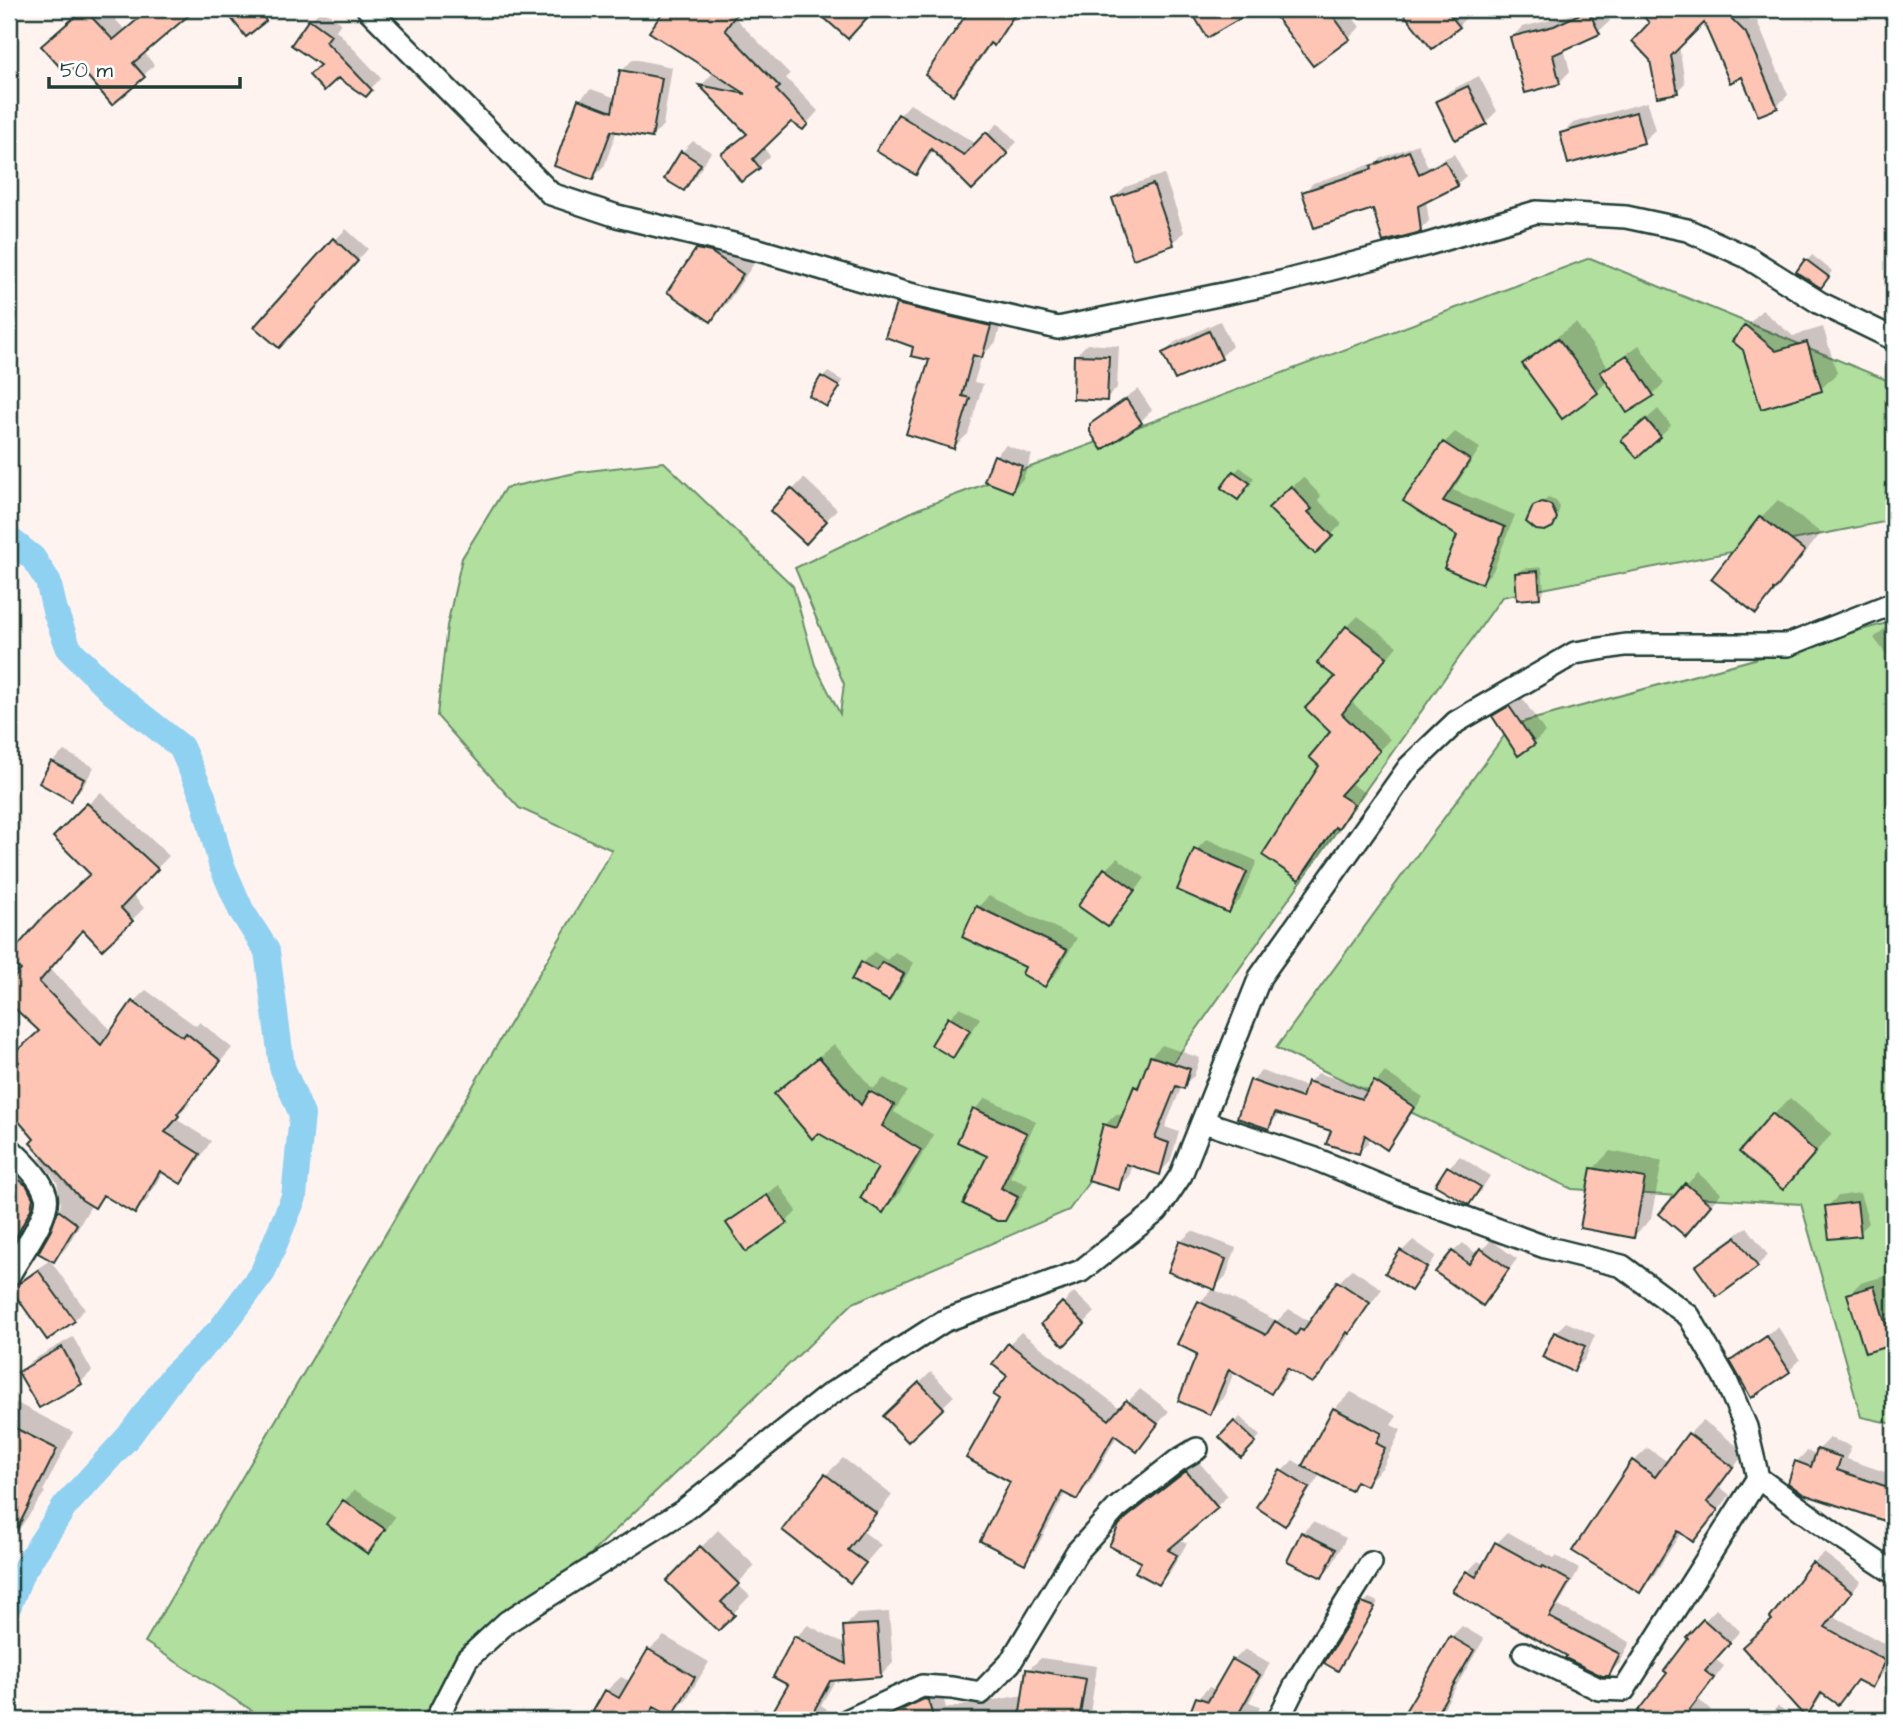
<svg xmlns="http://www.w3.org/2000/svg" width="1903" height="1729" viewBox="0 0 1903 1729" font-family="'Architects Daughter',sans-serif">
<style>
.green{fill:#b1df9e;stroke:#688e69;stroke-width:2}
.shadow{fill:#0003}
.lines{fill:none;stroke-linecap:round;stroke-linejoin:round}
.canal{stroke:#8fd1f1;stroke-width:26}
.building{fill:#fec5b5;stroke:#1f3d34;stroke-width:2}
.street-casing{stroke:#1f3d34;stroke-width:26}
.street{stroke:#fff;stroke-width:21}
</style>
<rect width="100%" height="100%" fill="#fff3f0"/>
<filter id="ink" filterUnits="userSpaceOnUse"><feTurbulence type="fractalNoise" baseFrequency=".0143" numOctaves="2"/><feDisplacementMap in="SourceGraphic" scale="14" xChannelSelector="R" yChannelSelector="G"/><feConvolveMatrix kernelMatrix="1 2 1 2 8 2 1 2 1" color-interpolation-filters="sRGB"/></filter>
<g filter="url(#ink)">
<path class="green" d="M1590 258 1894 383V520L1502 597 1069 1210 853 1303 417 1720H267L145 1642 612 850 519 808 437 716 447 626 462 558 505 488 580 472 664 462 793 586 815 665 840 714 844 684 795 568 918 509Z
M1894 621V1424L1861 1417 1801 1204 1572 1189 1276 1048 1512 725Z"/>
<path class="shadow" d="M84 9H106L125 30 148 11 146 9H194L144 52 154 65 143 76 55 35Z
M226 9H276L247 34Z
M322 9 341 23 336 30 381 78 365 95 322 65 311 20Z
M667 9H742L735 18 790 74 786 78 818 111 803 128 790 120 763 147 770 156 759 167 723 155 748 133 702 85 712 74 721 76 652 32Z
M972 9H1020L1005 32 992 43 964 82 953 93 927 74Z
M1284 9H1347L1360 27 1349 38 1313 63 1277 15Z
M1416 9H1465L1469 15 1458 26 1409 16Z
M1581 9H1604L1610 21 1598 32 1564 48 1570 71 1559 83 1511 38 1522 27 1567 16Z
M1641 9H1678L1694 31 1679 46 1685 83 1677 91 1652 24Z
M1706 9H1744L1757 21 1788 95 1777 106 1743 74 1702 13Z
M633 59 672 67 663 125 652 137 617 130 604 167 592 178 579 100 591 89 616 98 622 71Z
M1479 76 1497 111 1486 122 1456 138 1438 102 1449 91Z
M1647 102 1655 130 1643 141 1562 134 1573 123Z
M910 104 977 144 998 123 1017 142 972 187 934 149 927 161 915 173 899 116Z
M693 141 711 152 695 178 683 189 682 152Z
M1418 144 1428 167 1454 154 1466 176 1457 184 1426 200 1429 221 1420 230 1374 207 1304 192 1313 183 1378 162 1382 158Z
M1164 174 1184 232 1173 243 1114 198 1125 187Z
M346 229 368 249 290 335 335 240Z
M715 232 759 256 728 302 711 319 697 250Z
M1812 255 1832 271 1825 281 1798 272Z
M912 291 1004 313 996 342 982 356 974 382 983 384 968 434 954 447 932 359 915 346 898 305Z
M1762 310 1793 336 1823 327 1837 373 1821 389 1744 349 1734 340Z
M1220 321 1232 346 1221 357 1164 353 1175 342Z
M1576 323 1608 367 1639 345 1664 383 1653 394 1608 380 1597 392 1524 365 1541 348Z
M1087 344 1119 346 1117 388 1106 399 1076 355Z
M828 372 843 381 827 405 823 377Z
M1138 389 1152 410 1141 421 1102 447 1092 425 1103 413Z
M1658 409 1671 425 1660 436 1635 429Z
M1455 432 1480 448 1453 490 1515 515 1493 571 1482 582 1459 536 1406 501 1444 443Z
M1006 445 1032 455 1023 479 1012 490 995 456Z
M1240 467 1254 478 1242 493 1235 472Z
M1303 477 1321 496 1318 500 1342 524 1315 551 1281 497Z
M804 478 837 509 817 531 772 511Z
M1548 498 1556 501 1560 507 1557 519 1552 525 1531 511Z
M1778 500 1821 533 1773 595 1756 612 1713 579 1761 517Z
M1542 567 1544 591 1539 597 1517 574 1522 569Z
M1358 616 1397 646 1352 702 1390 739 1350 783 1364 792 1310 867 1299 878 1321 766 1333 732 1347 627Z
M1894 620V665L1874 638Z
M1521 696 1545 732 1534 743 1494 717 1505 706Z
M64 751 94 767 82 788 71 799 41 782 52 762Z
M101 792 169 856 132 894 144 908 132 920 102 948 84 928 50 968 113 1032 133 1002 146 990 196 1026 200 1022 232 1048 187 1101 190 1103 176 1119 211 1141 192 1170 180 1182 163 1171 147 1200 135 1212 106 1195 95 1206 92 1204 66 1248 54 1260 53 1230 61 1204 57 1182 40 1159 48 1150 9 1111V1044L16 1052 40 1030 9 1001V934L21 944 92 873 55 837Z
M1207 839 1257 861 1240 900 1229 911 1196 850Z
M1117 858 1145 878 1119 914 1108 925 1106 869Z
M989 896 1077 938 1056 974 1045 985 978 907Z
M874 952 887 960 895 952 914 963 899 988 888 999 863 963Z
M960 1007 980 1018 964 1045 953 1056 949 1018Z
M834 1044 873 1089 884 1078 907 1091 894 1112 934 1135 897 1197 883 1210 880 1168 818 1131 790 1081Z
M1162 1045 1200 1058 1194 1076 1182 1086 1165 1127 1179 1132 1170 1162 1159 1173 1133 1164 1129 1177 1118 1188 1105 1125 1116 1114 1124 1116 1135 1087 1143 1079 1151 1056Z
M1261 1071 1307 1087 1309 1082 1318 1073 1370 1089 1385 1072 1423 1097 1396 1138 1386 1148 1370 1136 1368 1143 1359 1152 1333 1130 1280 1113 1269 1127 1252 1081Z
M986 1098 1036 1121 1010 1177 1028 1185 1016 1208 1004 1220 989 1155 960 1141 975 1109Z
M1790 1098 1832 1134 1783 1188 1773 1115Z
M9 1120 14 1123 9 1129V1139L45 1185 28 1224 15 1237 9 1233Z
M1610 1151 1662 1161 1651 1219 1634 1236 1593 1169Z
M1460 1156 1490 1176 1480 1192 1469 1203 1437 1185 1449 1167Z
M1698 1173 1721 1193 1696 1223 1687 1184Z
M779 1185 797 1211 786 1222 728 1224 739 1213Z
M1860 1193 1869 1223 1858 1234 1827 1207 1838 1196Z
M1747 1227 1768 1255 1757 1266 1697 1267 1708 1255Z
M1192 1231 1236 1248 1226 1276 1213 1289 1277 1321 1289 1309 1310 1322 1339 1282 1352 1269 1382 1289 1355 1325 1335 1357 1312 1381 1290 1368 1284 1379 1271 1392 1235 1370 1223 1399 1210 1412 1200 1353V1302L1214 1287 1180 1242Z
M1413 1240 1436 1256 1422 1278 1411 1289 1402 1251Z
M1491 1240 1517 1259 1483 1304 1453 1252 1463 1243 1478 1255Z
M50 1260 85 1309 74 1320 13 1290 24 1278Z
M1885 1276 1894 1307V1340L1891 1343 1849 1294 1860 1283Z
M1074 1292 1095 1312 1064 1344 1044 1324Z
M1566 1322 1595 1335 1585 1359 1574 1370 1555 1333Z
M1778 1327 1800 1360 1789 1371 1732 1361 1744 1350Z
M1021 1332 1121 1409 1140 1389 1169 1411 1136 1450 1117 1436 1088 1486 1076 1498 1066 1492 1036 1549 1024 1561 1001 1398 1009 1376V1344Z
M73 1337 92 1371 81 1382 40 1406 20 1372 31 1361Z
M9 1340 12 1363 9 1366Z
M931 1372 954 1396 908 1440 885 1416Z
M1351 1392 1397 1416 1391 1425 1401 1430 1383 1467 1366 1484 1359 1481 1351 1489 1312 1469 1310 1471 1319 1476 1296 1512 1285 1523 1282 1471 1293 1460 1304 1467 1334 1409Z
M9 1399 73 1432 43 1491 45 1492 9 1544Z
M1240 1417 1260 1436 1241 1456 1222 1437Z
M1703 1420 1745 1452 1720 1487 1730 1495 1707 1526 1693 1540 1682 1531 1653 1577 1639 1591 1634 1461 1648 1448 1668 1462 1689 1434Z
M1830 1438 1851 1446 1847 1459 1888 1473 1894 1467V1523L1803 1493 1796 1462 1807 1451 1817 1454 1818 1450Z
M843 1458 892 1495 864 1532 881 1545 850 1581 784 1530 826 1475Z
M1198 1461 1228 1496 1179 1539 1187 1543 1170 1572 1159 1583 1121 1526 1139 1507Z
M355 1490 395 1517 379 1540 368 1551 344 1501Z
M1313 1522 1346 1538 1332 1565 1321 1576 1302 1533Z
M718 1530 755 1566 737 1584 750 1596 718 1629 668 1581Z
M1508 1532 1554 1558 1556 1556 1579 1569 1558 1606 1630 1642 1620 1663 1608 1674 1569 1655 1467 1572 1478 1561 1485 1565 1497 1543Z
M1824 1553 1861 1581 1834 1616 1894 1649V1653L1882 1675 1871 1686 1858 1679 1838 1703 1824 1693 1816 1705 1806 1715 1774 1619 1813 1563Z
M1369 1598 1378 1602 1337 1669 1364 1603Z
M1716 1609 1740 1631 1715 1659 1724 1666 1699 1700 1711 1710 1703 1720H1650L1639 1712 1670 1673 1690 1638 1689 1637Z
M889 1612 893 1663 880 1676 836 1679 821 1705 827 1709 822 1717 828 1720H742L755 1708 771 1718 791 1684 795 1638 808 1625 846 1645 845 1627 857 1614Z
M1462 1626 1484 1639 1443 1709 1451 1713 1447 1720H1399L1407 1706 1416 1697 1451 1637Z
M664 1636 709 1662 686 1700 672 1715 659 1708 651 1720H590L606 1691 621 1677 631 1682 649 1650Z
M1245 1649 1270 1663 1249 1702 1260 1706 1255 1720H1189L1198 1698 1209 1687 1217 1690 1234 1660Z
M1041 1658 1097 1666 1089 1720H887L899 1705 941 1688 946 1708 1024 1695 1028 1670Z
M1778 1706 1797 1720H1764Z"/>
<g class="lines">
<path class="canal" d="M9 539 33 558 48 581 55 611 69 649 112 692 181 747 203 796 221 864 241 910 267 951 282 1067 302 1115 294 1197 263 1272 220 1330 173 1376 129 1436 65 1506 21 1574 9 1605"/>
</g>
<path class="building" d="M84 9 113 40 150 9H196L133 63 145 77 112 105 78 65 67 75 41 46Z
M224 9H257L266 21 246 37Z
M665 9H740L725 30 780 87 776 90 808 124 803 130 791 122 753 159 760 168 741 182 721 154 747 134 699 85 746 94 649 32Z
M814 9H875L848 39Z
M970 9H1018L994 46 990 43 953 95 925 75Z
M1190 9H1256L1207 38Z
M1270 9H1328L1350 39 1313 66Z
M1400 9H1445L1460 27 1432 49Z
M1638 9H1722L1746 33 1778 108 1758 116 1742 77 1730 83 1704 23 1671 56 1678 93 1657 97 1650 60 1632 41 1649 23Z
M1588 10 1600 34 1553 55 1560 84 1525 93 1510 37 1554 26Z
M309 19 331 35 326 42 372 90 366 97 338 78 324 91 309 75 320 65 291 45Z
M620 70 662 78 652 138 611 131 593 180 554 166 578 99 612 112Z
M1468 86 1487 124 1455 140 1436 101Z
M1636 112 1644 143 1568 164 1560 133Z
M898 114 964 155 986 132 1008 154 972 190 931 149 916 175 876 151Z
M681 151 701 164 684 191 664 179Z
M1409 151 1419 174 1445 161 1458 186 1418 206 1421 232 1383 242 1373 209 1314 228 1302 192 1372 169 1371 166Z
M1153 184 1174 245 1133 259 1112 198Z
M333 238 358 261 279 348 254 327Z
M696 249 711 252 743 274 711 322 667 292Z
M1805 259 1829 277 1821 288 1796 272Z
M896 304 991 326 982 358 973 355 962 396 970 398 954 449 906 434 929 360 911 356 913 347 885 337Z
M1745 325 1776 351 1807 342 1822 391 1761 409 1743 350 1732 341Z
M1209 331 1222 359 1175 380 1162 353Z
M1558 338 1598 393 1562 419 1522 364Z
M1074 355 1109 356 1107 401 1073 399Z
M1627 355 1654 396 1627 413 1600 372Z
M821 376 840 387 827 407 809 396Z
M1126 399 1142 423 1102 450 1090 432V424Z
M1646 419 1661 437 1637 458 1621 440Z
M1443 442 1470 460 1443 501 1505 527 1482 584 1444 568 1457 536 1403 501Z
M994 455 1022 466 1012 492 984 481Z
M1233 471 1250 483 1238 500 1221 488Z
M1291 486 1312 509 1308 512 1333 536 1315 554 1268 508Z
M791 488 827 521 806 544 770 511Z
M1542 502 1551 505 1557 518 1553 527 1545 531 1536 530 1526 522 1533 506Z
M1760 516 1805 551 1774 591 1773 589V592L1756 614 1711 579Z
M1538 571 1540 598 1517 600 1515 573Z
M1346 626 1387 657 1342 714 1380 751 1340 795 1354 804 1338 829 1335 827 1299 880 1262 855 1319 766 1309 757 1330 732 1305 708 1335 677 1317 663Z
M1509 706 1535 744 1518 756 1492 716Z
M51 761 84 779 71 801 39 783Z
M87 803 158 869 121 908 133 921 102 950 83 930 39 982 101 1045 132 1001 183 1037 186 1033 221 1061 177 1114 179 1116 165 1132 200 1154 181 1184 160 1171 135 1214 103 1195 95 1208 82 1200 30 1143 34 1139 9 1110V1071L19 1062 12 1055 39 1031 9 1003V983L21 970 9 960V956L41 919 90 874 53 837Z
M1194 849 1247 872 1229 913 1177 890Z
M1104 868 1135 890 1108 927 1078 906Z
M976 906 1067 950 1045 987 1022 974 1025 967 962 937Z
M861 962 877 971 882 962 904 974 889 1001 851 980Z
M948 1017 970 1030 953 1058 931 1045Z
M1150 1056 1190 1069 1184 1089 1176 1086 1155 1138 1169 1143 1160 1175 1126 1164 1119 1190 1088 1181 1103 1124 1117 1128 1134 1086 1138 1088Z
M819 1057 861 1105 869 1091 894 1105 882 1126 921 1150 883 1213 860 1198 878 1168 818 1133 812 1139 774 1094Z
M1250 1080 1302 1098 1307 1081 1362 1099 1374 1081 1414 1107 1387 1150 1365 1135 1359 1154 1326 1144 1331 1131 1275 1113 1269 1129 1237 1118Z
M973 1108 1027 1133 1001 1188 1018 1197 1005 1221H997L963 1204 987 1156 957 1142Z
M1772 1113 1816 1152 1783 1190 1739 1152Z
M1447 1166 1481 1187 1469 1205 1435 1185Z
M1591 1168 1645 1178 1634 1238 1580 1228Z
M9 1172 27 1186 33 1198 31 1209 15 1239 9 1235Z
M1685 1183 1711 1205 1685 1236 1659 1214Z
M767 1195 787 1223 746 1252 726 1223Z
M1857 1202 1861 1236 1829 1239 1825 1206Z
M58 1210 77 1224 54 1262 38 1253 51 1230Z
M1736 1237 1758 1267 1717 1297 1695 1266Z
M1179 1241 1226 1259 1215 1290 1168 1272Z
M1480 1248 1509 1269 1483 1306 1435 1272 1452 1251 1469 1264Z
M1400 1250 1427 1267 1411 1291 1385 1273Z
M38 1270 75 1321 47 1340 11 1289Z
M1337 1281 1370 1303 1349 1334 1347 1332 1322 1373 1312 1383 1287 1368 1271 1394 1229 1369 1210 1415 1178 1401 1197 1354 1177 1344 1198 1301 1266 1335 1275 1321 1296 1335 1300 1329 1303 1331Z
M1874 1286 1892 1345 1865 1353 1847 1294Z
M1062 1302 1085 1324 1064 1346 1041 1324Z
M1554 1332 1585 1346 1574 1372 1542 1357Z
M1767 1336 1790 1372 1751 1398 1730 1361Z
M1008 1343 1109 1420 1126 1400 1158 1424 1137 1452 1114 1435 1077 1500 1062 1492 1025 1564 980 1541 1010 1482 966 1458 999 1399 993 1395 1007 1376 992 1364Z
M62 1347 82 1384 39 1408 18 1372Z
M919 1382 944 1408 908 1442 883 1416Z
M1333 1408 1381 1433 1376 1443 1385 1448 1366 1486 1356 1481 1351 1491 1302 1466Z
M1234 1421 1256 1442 1241 1458 1219 1437Z
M9 1425 57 1449 9 1545Z
M1688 1433 1733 1467 1707 1502 1718 1510 1693 1542 1678 1531 1640 1593 1572 1551 1632 1460 1655 1477Z
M1817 1449 1841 1457 1837 1470 1894 1489V1524L1803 1494 1788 1483 1795 1461 1811 1467Z
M1280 1470 1309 1488 1285 1526 1256 1507Z
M1186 1471 1218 1508 1168 1550 1177 1555 1159 1585 1135 1572 1141 1562 1109 1546 1119 1525 1126 1518Z
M825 1474 876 1513 848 1550 866 1563 850 1583 782 1530Z
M343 1500 385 1529 368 1554 326 1524Z
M1301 1532 1336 1549 1322 1578 1287 1561Z
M1495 1542 1542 1568 1543 1566 1570 1581 1549 1617 1620 1654 1609 1676H1602L1565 1658 1567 1656 1497 1617 1496 1618 1452 1591 1466 1571 1476 1577Z
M700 1546 739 1584 721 1602 735 1615 718 1631 666 1581Z
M1812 1562 1852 1592 1825 1627 1886 1661 1872 1688 1857 1680 1838 1705 1821 1693 1806 1718 1742 1647 1772 1620 1770 1618Z
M1362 1602 1375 1607 1338 1671 1324 1663Z
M1703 1619 1730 1643 1705 1671 1714 1678 1682 1720H1647L1637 1712 1667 1673 1664 1671 1688 1639 1686 1637Z
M877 1624 881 1677 830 1681 809 1720H768L788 1685 773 1677 794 1636 846 1664 843 1626Z
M1450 1636 1474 1650 1433 1720H1400Z
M648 1649 695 1677 672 1717 654 1707 649 1715 658 1720H588L605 1690 619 1698Z
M1232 1659 1260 1675 1239 1713 1253 1718V1720H1187L1196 1697 1208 1701Z
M1026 1669 1086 1679 1079 1720H1019Z
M924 1699 928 1700 934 1720H879Z"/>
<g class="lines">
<g class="street-casing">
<path id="street" d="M368 9 551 194 617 216 762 251 905 293 1058 328 1281 282 1425 245 1536 212 1626 217 1687 230 1747 257 1820 303 1894 339
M1204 1122 1313 1158 1393 1191 1545 1247 1622 1266 1689 1316 1725 1378 1746 1427 1758 1478 1835 1534 1894 1573
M9 1148C22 1161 41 1177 46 1196 51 1214 18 1258 9 1275
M1524 1653 1599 1689 1624 1690 1758 1478
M436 1720 467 1659 507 1622 683 1511 829 1395 944 1321 1081 1271 1157 1211 1181 1175 1260 977 1409 767 1456 722 1575 653 1625 645H1788L1894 603
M848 1720 922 1686 952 1688 981 1693 1010 1663 1077 1552 1117 1508 1177 1461 1197 1449
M1278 1720 1299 1678 1371 1563"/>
</g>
<use href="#street" class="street"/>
</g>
</g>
<rect width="1903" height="1729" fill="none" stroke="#fff" stroke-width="35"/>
<rect x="18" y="18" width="1868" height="1694" fill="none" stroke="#1f3d34" stroke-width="2.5" filter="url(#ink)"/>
<path d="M49 77v10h191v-10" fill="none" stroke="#1f3d34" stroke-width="3.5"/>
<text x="60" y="77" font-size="21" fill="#1f3d34" stroke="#ffffff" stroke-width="5" paint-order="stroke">50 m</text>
</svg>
